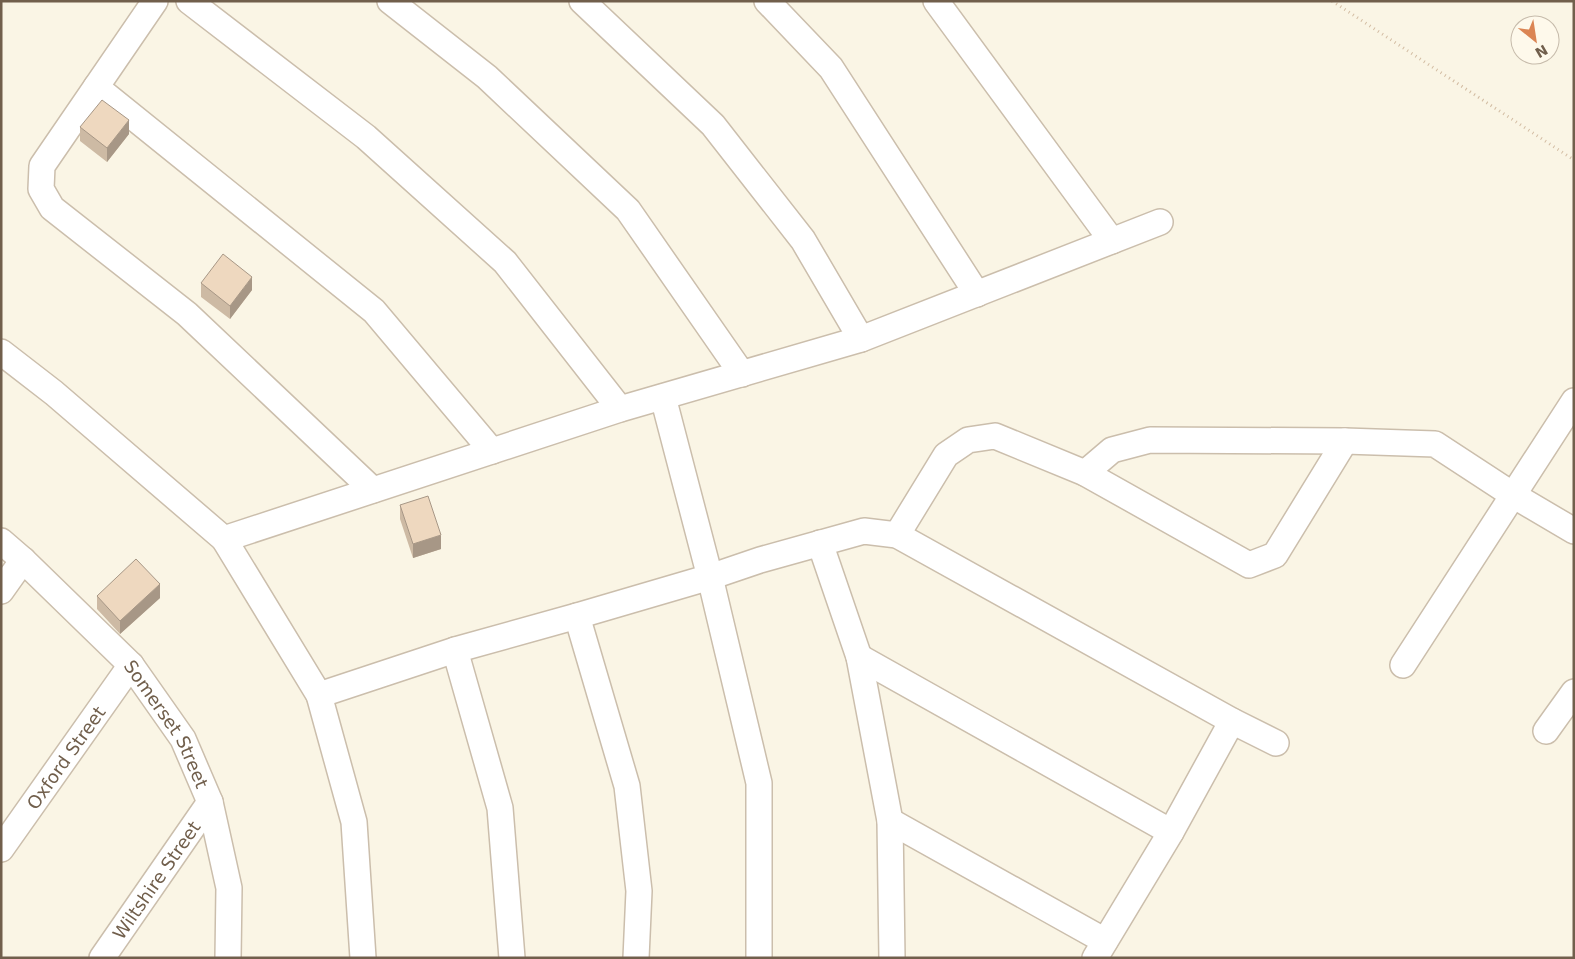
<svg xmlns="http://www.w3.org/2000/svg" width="1575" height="959" viewBox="0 0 1575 959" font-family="'DejaVu Sans',sans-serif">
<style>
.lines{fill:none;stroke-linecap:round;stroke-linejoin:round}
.minor-casing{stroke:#cbbeac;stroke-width:28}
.path{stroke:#d2bca2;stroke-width:3;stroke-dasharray:1 4;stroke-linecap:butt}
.minor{stroke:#fff;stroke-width:25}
.wall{fill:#cdbaa4}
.shaded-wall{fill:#a79786}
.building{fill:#eed8bf;stroke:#a79786}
.labels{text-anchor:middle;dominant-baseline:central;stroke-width:4.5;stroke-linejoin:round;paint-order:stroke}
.street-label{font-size:18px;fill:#715f4c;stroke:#fef9eb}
</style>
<rect width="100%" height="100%" fill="#faf5e5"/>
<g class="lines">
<g class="minor-casing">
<g id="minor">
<path d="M155 1 42 166 41 189 52 208 187 314 373 490"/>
<path d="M189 1 366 137 505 262 620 409"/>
<path d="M390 1 487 77 628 210 742 374"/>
<path d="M582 1 713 125 803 240 861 339"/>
<path d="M767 1 831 68 977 294"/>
<path d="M936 1 1112 241"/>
<path d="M96 87 374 311 492 451"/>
<path d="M1 352 54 393 224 539 319 695 354 822 363 958"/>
<path d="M663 397 710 577 759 783V958"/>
<path d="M1085 473 1112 450 1150 440 1345 441 1435 444 1513 495 1574 531"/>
<path d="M897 535 946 455 968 440 995 436 1085 473 1249 565 1275 555 1345 441"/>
<path d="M224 539 620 409 861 339 1160 222"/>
<path id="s1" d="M1 541 23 560 131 665 183 739 210 802 229 888 228 958"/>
<path d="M820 543 859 657 890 821 892 958"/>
<path d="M1 591 23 560"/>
<path d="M577 616 627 786 639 891 636 958"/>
<path d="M455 650 500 808 512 958"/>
<path d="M859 657 1171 832"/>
<path d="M1403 665 1574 401"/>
<path d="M319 695 455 650 577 616 710 577 760 560 864 531 897 535 1232 721 1276 743"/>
<path d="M1546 731 1574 692"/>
<path d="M890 821 1105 941"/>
<path id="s2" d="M1 849 131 665"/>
<path id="s3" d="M102 958 210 802"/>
<path d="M1095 958 1171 832 1232 721"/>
</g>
</g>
<path class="path" d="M1332 1 1574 160"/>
<use href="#minor" class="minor"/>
</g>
<path class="wall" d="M80 127 129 134 107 162 80 141Z
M201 283 252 290 230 319 201 297Z
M400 505 441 549 413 558 400 519Z
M97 596 160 598 120 634 97 609Z"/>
<path class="shaded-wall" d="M129 120V134L107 162V148Z
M252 277V290L230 319V306Z
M441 535V549L413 558V544Z
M160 584V598L120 634V621Z"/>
<path class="building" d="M102 100 129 120 107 148 80 127Z
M223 254 252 277 230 306 201 283Z
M428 496 441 535 413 544 400 505Z
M136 559 160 584 120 621 97 596Z"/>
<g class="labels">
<g class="street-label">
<text stroke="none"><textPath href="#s1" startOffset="249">Somerset Street</textPath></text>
<text stroke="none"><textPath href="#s2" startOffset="112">Oxford Street</textPath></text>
<text stroke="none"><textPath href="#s3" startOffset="95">Wiltshire Street</textPath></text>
</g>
</g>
<rect width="1575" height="959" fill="none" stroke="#715f4c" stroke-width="5"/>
<g transform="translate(1535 40) rotate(150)"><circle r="24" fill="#fef9eb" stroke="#c6bbab"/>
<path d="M0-4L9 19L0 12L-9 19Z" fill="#db8553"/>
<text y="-8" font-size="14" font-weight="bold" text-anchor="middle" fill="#715f4c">N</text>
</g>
</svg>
